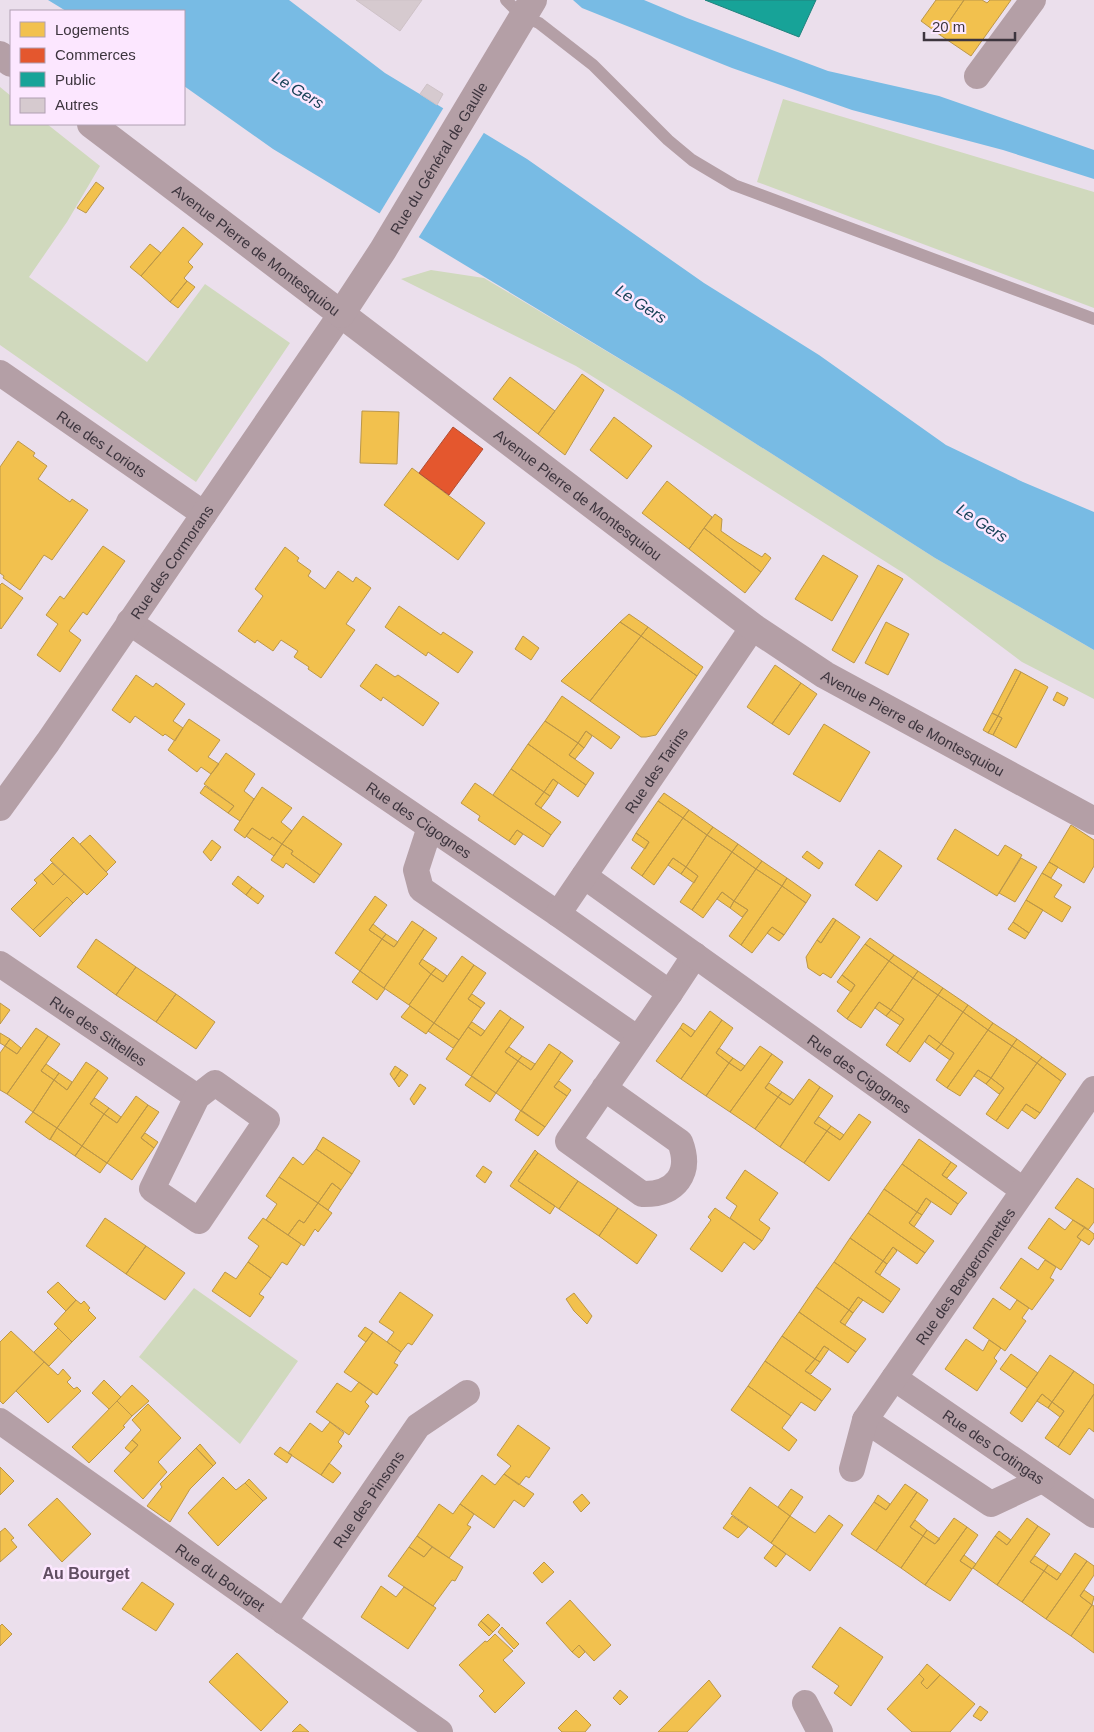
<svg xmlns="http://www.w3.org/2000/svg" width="1094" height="1732" viewBox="0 0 1094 1732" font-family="Helvetica,sans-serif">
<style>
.green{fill:#d0d9bd}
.water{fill:#78bbe4}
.pier{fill:#ebdfec}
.homes{fill:#f2c14e;stroke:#bc9749}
.shops{fill:#e4572e;stroke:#b24d33}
.public{fill:#17a398;stroke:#22827d}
.building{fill:#d6cacf;stroke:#cec2c7}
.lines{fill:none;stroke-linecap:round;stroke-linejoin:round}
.service{stroke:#b49fa6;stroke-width:12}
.minor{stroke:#b49fa6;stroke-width:26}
.tertiary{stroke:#b49fa6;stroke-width:28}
.labels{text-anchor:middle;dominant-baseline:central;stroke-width:5;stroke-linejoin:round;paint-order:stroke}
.street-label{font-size:15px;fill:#3d353e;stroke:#fce7ff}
.water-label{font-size:16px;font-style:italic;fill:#154055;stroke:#fce7ff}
.neighbourhood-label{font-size:16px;font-weight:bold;fill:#604e62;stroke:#fce7ff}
</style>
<rect width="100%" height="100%" fill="#ebdfec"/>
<path class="green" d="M0 87 11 96V124H47L100 166 67 222 29 277 147 362 205 284 290 343 196 482 0 345Z
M783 99 1094 192V308L757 182Z
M431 270 484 278 678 394 935 558 1094 650V699L1022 662 905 574 576 366 401 279Z
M194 1288 298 1361 240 1444 139 1357Z"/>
<path class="water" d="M48 0H289L385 73 527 159 704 283 819 355 946 445 1023 482 1094 512V650L935 558 678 394 273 149 184 86V11H66Z
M573 0H644L687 18 828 71 939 96 1094 150V179L1003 150 852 110 732 68 582 8Z"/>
<path class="pier" d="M444 107 485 131 417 240 378 216Z"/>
<path class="homes" d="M936 0H964L940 35 921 21Z
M964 0H982L987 3 990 0H1011L971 56 940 35Z
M96 182 104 188 86 213 77 208Z
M183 227 203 244 188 262 193 267 184 278 187 281 170 302 141 276Z
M150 244 161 253 141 276 130 267Z
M187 281 195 287 178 308 170 302Z
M582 374 604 390 565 455 538 434Z
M510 377 555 411 538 434 493 399Z
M362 411 399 412 397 464 360 463Z
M614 417 652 446 627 479 590 450Z
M18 441 35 453 33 456 47 466 38 479 70 502 72 499 88 510 52 560 44 555 20 590 3 578 4 576 0 573V467Z
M412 468 485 523 458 560 384 505Z
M667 481 712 517 689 549 642 513Z
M715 514 722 519 721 531 737 542 762 557 765 553 771 558 761 572 704 528Z
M704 528 761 572 745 593 689 549Z
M103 546 125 561 87 615 83 612 69 631 81 640 60 672 37 655 58 624 46 615 60 596 64 599Z
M285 547 299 558 297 561 311 571 308 576 325 589 338 571 353 582 356 577 371 588 346 624 355 630 321 678 308 669 309 667 294 657 298 651 281 640 273 651 257 640 255 643 238 631 263 596 255 589Z
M823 555 858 576 832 621 795 599Z
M878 565 903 579 854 663 832 650Z
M2 583 23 598 1 629 0 628V585Z
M399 606 441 635 443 632 473 652 458 673 428 652 426 656 385 627Z
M629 614 648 627 641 636 620 622Z
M620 622 641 636 590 701 561 681Z
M886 622 909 634 888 675 865 663Z
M648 627 703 667 697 676 641 636Z
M523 636 539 648 531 660 515 649Z
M641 636 697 676 656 735 646 737H641L590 701Z
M376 664 395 677 398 675 439 703 423 726 383 697 381 701 360 686Z
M775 665 801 683 772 724 747 707Z
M1015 669 1021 672 998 716 992 713Z
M1021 672 1048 687 1016 748 993 735 1002 718 998 716Z
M136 675 153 687 156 683 185 704 173 721 183 728 175 741 165 734 163 736 135 716 130 723 112 710Z
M801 683 817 694 789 735 772 724Z
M1057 692 1068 698 1064 706 1053 700Z
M562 696 620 737 611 749 586 731 578 743 545 721Z
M992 713 998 716 988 733 983 730Z
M998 716 1002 718 993 735 988 733Z
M189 719 220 740 208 757 219 764 211 774 201 767 197 772 168 750Z
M545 721 578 743 569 755 594 773 586 785 528 744Z
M824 724 870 752 840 802 793 774Z
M586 731 592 736 584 748 578 743Z
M578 743 584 748 575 759 569 755Z
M528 744 586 785 578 797 553 779 544 792 511 769Z
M226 753 255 774 244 791 254 799 240 821 228 813 234 806 204 784Z
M511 769 544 792 535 804 561 822 551 835 493 795Z
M553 779 558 783 550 796 544 792Z
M475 783 551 835 543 847 517 830 509 841 478 820 480 816 461 803Z
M205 786 234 806 228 813 200 793Z
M262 787 292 808 281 822 292 831 282 844 272 837 270 840 252 828 245 838 234 830Z
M544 792 550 796 541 808 535 804Z
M664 793 689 810 683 818 658 801Z
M658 801 683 818 642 876 631 868 649 842 636 833Z
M689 810 713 827 707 835 683 818Z
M303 816 342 844 320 875 291 854 293 851 282 844Z
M683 818 707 835 686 867 673 858 654 885 642 876Z
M1071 825 1094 840V866L1084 883 1049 862Z
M713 827 738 844 732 852 707 835Z
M252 828 270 840 272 837 282 844 274 856 246 836Z
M955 829 998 856 1005 845 1022 855 997 896 937 859Z
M517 830 523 834 515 845 509 841Z
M636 833 649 842 645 849 632 840Z
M90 835 116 862 106 872 80 844Z
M707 835 732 852 692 910 680 902 698 876 686 867Z
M73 837 108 874 87 895 50 860Z
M212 840 221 847 211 861 203 852Z
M282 844 293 851 291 854 320 875 314 883 286 863 283 868 271 860Z
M738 844 762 861 756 869 732 852Z
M879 850 902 866 877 901 855 885Z
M807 851 823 863 819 869 802 857Z
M732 852 756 869 734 901 722 892 703 918 692 910Z
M673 858 686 867 681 874 668 865Z
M1021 858 1037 867 1015 902 999 893Z
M762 861 787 878 782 886 756 869Z
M1049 862 1058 867 1051 878 1042 873Z
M52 863 64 874 53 885 42 873Z
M686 867 698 876 694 883 681 874Z
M756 869 782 886 741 945 729 936 748 910 734 901Z
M42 873 53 885 64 874 84 892 73 903 67 897 33 930 11 909 37 883 34 880Z
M1042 873 1062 885 1054 897 1071 907 1062 922 1026 900Z
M238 876 252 887 246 895 232 884Z
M787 878 811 895 806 903 782 886Z
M782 886 806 903 784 935 772 927 752 953 741 945Z
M252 887 264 896 258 904 246 895Z
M722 892 734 901 730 908 717 899Z
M375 896 387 905 369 930 382 939 360 971 335 953Z
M67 897 73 903 40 937 33 930Z
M1026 900 1043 910 1029 933 1013 922Z
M734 901 748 910 742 917 730 908Z
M833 918 836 920 821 943 817 940Z
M836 920 860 937 831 978 823 973 820 976 808 968 806 957 817 940 821 943Z
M412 921 424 929 384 988 360 971 382 939 394 947Z
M1013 922 1029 933 1025 939 1008 929Z
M373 924 386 934 382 939 369 930Z
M772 927 784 935 779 941 767 933Z
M424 929 437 938 419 964 431 974 409 1005 384 988Z
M386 934 398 942 394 947 382 939Z
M870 938 894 955 889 961 865 944Z
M96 939 136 967 116 995 77 967Z
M865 944 889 961 847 1019 837 1011 855 985 842 975Z
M894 955 918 971 913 978 889 961Z
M462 956 474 965 434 1023 409 1005 431 974 443 982Z
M422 959 436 968 431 974 419 964Z
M889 961 913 978 891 1010 879 1002 861 1028 847 1019Z
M474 965 486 973 468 999 481 1008 459 1040 434 1023Z
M136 967 176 994 156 1022 116 995Z
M436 968 447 976 443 982 431 974Z
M360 971 385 989 377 1000 352 982Z
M918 971 943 988 938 995 913 978Z
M842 975 855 985 851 992 837 982Z
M913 978 938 995 897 1053 886 1045 904 1019 891 1010Z
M943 988 968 1005 963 1012 938 995Z
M176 994 215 1022 196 1049 156 1022Z
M472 994 485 1003 481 1008 468 999Z
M938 995 963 1012 941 1044 929 1035 910 1062 897 1053Z
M879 1002 891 1010 886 1016 875 1008Z
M0 1003 10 1010 0 1024Z
M968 1005 993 1023 988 1030 963 1012Z
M410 1006 434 1023 426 1034 401 1017Z
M500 1010 511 1018 471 1076 446 1059 468 1027 481 1036Z
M891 1010 904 1019 900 1025 886 1016Z
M710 1011 722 1020 681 1079 656 1061 680 1028 691 1037Z
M963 1012 988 1030 947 1088 936 1080 954 1053 941 1044Z
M511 1018 524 1027 505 1052 518 1061 496 1093 471 1076Z
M722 1020 733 1028 716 1053 729 1063 706 1096 681 1079Z
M472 1022 485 1031 481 1036 468 1027Z
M434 1023 459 1040 453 1048 428 1031Z
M683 1023 695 1031 691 1037 680 1028Z
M993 1023 1017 1039 1012 1046 988 1030Z
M36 1028 48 1036 7 1094 0 1090V1053L5 1046 17 1054Z
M988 1030 1012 1046 991 1078 978 1070 960 1096 947 1088Z
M0 1033 10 1039 5 1046 0 1043Z
M929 1035 941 1044 936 1050 925 1042Z
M48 1036 60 1044 41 1071 54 1080 33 1112 7 1094Z
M10 1039 21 1048 17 1054 5 1046Z
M1017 1039 1042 1057 1037 1063 1012 1046Z
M549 1044 561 1052 521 1111 496 1093 518 1061 531 1070Z
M941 1044 954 1053 950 1060 936 1050Z
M760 1046 772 1054 730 1112 706 1096 729 1063 741 1071Z
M1012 1046 1037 1063 996 1121 986 1114 1004 1088 991 1078Z
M509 1047 522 1056 518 1061 505 1052Z
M719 1048 733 1058 729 1063 716 1053Z
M561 1052 573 1061 554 1087 567 1096 545 1127 521 1111Z
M772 1054 783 1062 765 1088 778 1097 755 1129 730 1112Z
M522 1056 535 1064 531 1070 518 1061Z
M1042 1057 1066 1074 1061 1081 1037 1063Z
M733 1058 745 1066 741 1071 729 1063Z
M86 1062 98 1070 57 1128 33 1112 54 1080 67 1090Z
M1037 1063 1061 1081 1040 1113 1026 1104 1008 1129 996 1121Z
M46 1064 59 1073 54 1080 41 1071Z
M395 1066 401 1070 394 1080 390 1074Z
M98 1070 108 1078 90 1104 104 1114 82 1146 57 1128Z
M401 1070 408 1075 399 1087 394 1080Z
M978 1070 991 1078 986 1084 974 1076Z
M59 1073 72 1082 67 1090 54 1080Z
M472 1076 496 1093 490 1102 465 1085Z
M991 1078 1004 1088 999 1094 986 1084Z
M809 1079 820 1087 780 1147 755 1129 778 1097 790 1105Z
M559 1081 571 1090 567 1096 554 1087Z
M769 1083 782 1092 778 1097 765 1088Z
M420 1084 426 1088 414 1105 410 1099Z
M820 1087 833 1096 814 1123 827 1131 804 1163 780 1147Z
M782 1092 794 1100 790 1105 778 1097Z
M136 1096 148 1105 107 1163 82 1146 104 1114 117 1123Z
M95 1098 109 1108 104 1114 90 1104Z
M1026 1104 1040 1113 1035 1119 1022 1110Z
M148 1105 159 1112 141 1138 154 1148 132 1180 107 1163Z
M109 1108 121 1117 117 1123 104 1114Z
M521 1110 545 1127 538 1136 515 1120Z
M33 1112 57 1128 50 1140 25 1122Z
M859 1114 871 1122 829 1181 804 1163 827 1131 840 1140Z
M819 1117 831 1126 827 1131 814 1123Z
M831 1126 844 1135 840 1140 827 1131Z
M57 1128 82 1146 75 1156 50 1139Z
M145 1133 158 1142 154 1148 141 1138Z
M323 1137 360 1161 352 1174 316 1149Z
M919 1139 951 1162 942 1175 967 1193 958 1204 902 1164Z
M82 1146 107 1163 100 1173 75 1156Z
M316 1149 352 1174 341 1190 332 1183 318 1203 279 1177 293 1157 303 1165Z
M535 1150 538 1153 518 1181 555 1206 550 1214 510 1186Z
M538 1153 578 1181 559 1209 518 1181Z
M951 1162 957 1166 947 1178 942 1175Z
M902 1164 958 1204 951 1215 926 1198 917 1212 884 1189Z
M483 1166 492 1172 485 1183 476 1176Z
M745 1170 778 1193 759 1220 770 1228 762 1241 730 1218 737 1206 726 1198Z
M279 1177 318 1203 304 1223 299 1220 288 1235 266 1220 277 1204 266 1196Z
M1077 1178 1094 1189V1222L1088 1230 1055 1208Z
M578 1181 618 1208 599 1236 559 1209Z
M332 1183 341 1190 328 1210 318 1203Z
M884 1189 917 1212 909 1223 934 1241 925 1253 868 1213Z
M926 1198 931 1202 922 1215 917 1212Z
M318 1203 332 1213 318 1232 315 1229 304 1246 288 1235 299 1220 304 1223Z
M618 1208 657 1235 637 1264 599 1236Z
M715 1208 762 1241 754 1250 744 1242 722 1272 690 1249 711 1220 708 1217Z
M917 1212 922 1215 914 1227 909 1223Z
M868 1213 925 1253 917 1264 893 1247 883 1261 850 1238Z
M105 1218 146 1246 126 1274 86 1246Z
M263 1218 301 1244 287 1265 282 1262 271 1278 248 1262 259 1246 248 1238Z
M1049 1218 1065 1230 1073 1220 1085 1227 1077 1237 1081 1240 1061 1270 1028 1248Z
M1085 1227 1094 1234V1238L1089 1245 1077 1237Z
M850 1238 883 1261 875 1272 900 1289 891 1302 834 1262Z
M146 1246 185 1273 165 1300 126 1274Z
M893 1247 897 1251 887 1264 883 1261Z
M1021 1258 1038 1270 1045 1260 1056 1267 1050 1278 1054 1280 1032 1310 1000 1288Z
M883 1261 887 1264 880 1275 875 1272Z
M248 1262 271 1278 259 1294 264 1297 250 1317 212 1291 225 1272 236 1279Z
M834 1262 891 1302 883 1313 858 1297 849 1310 816 1287Z
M58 1282 76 1300 66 1311 47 1292Z
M816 1287 849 1310 840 1322 866 1339 856 1352 799 1312Z
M400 1292 433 1315 412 1345 408 1343 401 1352 387 1342 394 1332 379 1322Z
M574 1293 592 1316 587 1324 574 1311 566 1299Z
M858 1297 863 1300 853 1313 849 1310Z
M993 1298 1010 1310 1017 1300 1029 1308 1022 1318 1026 1321 1005 1351 973 1328Z
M76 1300 81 1304 84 1301 90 1308 88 1310 96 1318 72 1342 54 1324Z
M849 1310 853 1313 845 1325 840 1322Z
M799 1312 856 1352 848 1363 824 1346 815 1359 782 1336Z
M365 1327 373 1332 366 1342 358 1336Z
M58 1328 72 1342 49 1366 34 1352Z
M11 1331 44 1362 3 1404 0 1401V1342Z
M373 1332 401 1352 394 1363 398 1365 377 1395 344 1372Z
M782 1336 815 1359 805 1371 831 1389 822 1401 765 1361Z
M966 1339 983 1351 989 1340 1001 1348 994 1358 997 1361 977 1391 945 1369Z
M824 1346 829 1349 820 1362 815 1359Z
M1011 1354 1038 1373 1027 1388 1000 1369Z
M1050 1355 1074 1371 1052 1402 1042 1394 1022 1422 1010 1413Z
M815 1359 820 1362 811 1374 805 1371Z
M765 1361 822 1401 815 1411 801 1402 791 1416 748 1386Z
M44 1362 58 1375 63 1369 71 1378 67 1382 74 1389 77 1387 81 1391 48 1423 16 1391Z
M1074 1371 1094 1385V1394L1058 1447 1045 1438 1064 1411 1052 1402Z
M104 1380 121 1397 109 1409 92 1393Z
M359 1382 373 1392 365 1402 369 1406 349 1435 316 1412 337 1383 351 1392Z
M132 1385 149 1401 132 1416 117 1401Z
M748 1386 791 1416 782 1428 797 1440 789 1451 731 1410Z
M1042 1394 1052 1402 1048 1408 1037 1401Z
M1094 1394V1432L1089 1428 1070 1455 1058 1447Z
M117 1401 132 1416 123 1426 125 1427 89 1463 72 1447Z
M1052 1402 1064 1411 1060 1417 1048 1408Z
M148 1404 181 1438 158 1462 167 1472 143 1499 114 1471 138 1445 132 1440 141 1430 132 1420Z
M330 1422 344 1433 338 1442 342 1446 321 1475 288 1453 310 1423 322 1432Z
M518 1425 550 1448 529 1478 526 1476 519 1485 504 1474 511 1466 497 1455Z
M132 1440 138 1445 131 1453 125 1448Z
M200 1444 216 1463 213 1466 196 1448Z
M280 1447 292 1455 287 1463 274 1454Z
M196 1448 213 1466 190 1489 170 1522 147 1506 162 1487 160 1484Z
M329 1463 341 1473 333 1483 321 1475Z
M0 1467 14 1481 0 1495Z
M504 1474 534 1494 524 1507 514 1500 494 1528 460 1504 482 1475 495 1485Z
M223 1477 236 1490 245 1483 263 1501 218 1546 188 1513Z
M249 1479 267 1498 263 1501 245 1483Z
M905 1484 917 1492 876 1551 851 1534 874 1502 886 1510Z
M750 1487 790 1516 771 1543 731 1514Z
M791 1489 803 1497 790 1516 778 1507Z
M917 1492 928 1500 910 1527 923 1536 901 1568 876 1551Z
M582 1494 590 1503 581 1512 573 1502Z
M878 1495 890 1504 886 1510 874 1502Z
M57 1498 91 1534 62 1562 28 1525Z
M439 1504 453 1514 460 1504 474 1514 467 1525 471 1527 449 1558 417 1536Z
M829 1515 843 1525 810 1571 771 1543 790 1516 815 1533Z
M732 1516 748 1527 738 1538 723 1528Z
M954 1518 967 1527 925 1585 901 1568 923 1536 935 1544Z
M1027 1518 1038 1526 997 1585 973 1568 995 1536 1007 1545Z
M915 1520 927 1530 923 1536 910 1527Z
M1038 1526 1050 1534 1030 1562 1044 1571 1022 1602 997 1585Z
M967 1527 978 1535 960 1561 972 1569 950 1601 925 1585Z
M5 1528 14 1538 11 1540 17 1547 0 1562V1532Z
M927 1530 940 1539 935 1544 923 1536Z
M999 1531 1011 1540 1007 1545 995 1536Z
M417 1536 432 1547 424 1557 409 1547Z
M774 1545 786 1554 776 1567 764 1558Z
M409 1547 424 1557 432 1547 463 1567 455 1581 452 1580 433 1606 388 1576Z
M1075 1553 1087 1561 1046 1619 1022 1602 1044 1571 1057 1580Z
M964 1555 976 1564 972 1569 960 1561Z
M1035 1556 1048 1565 1044 1571 1030 1562Z
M1087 1561 1094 1566V1575L1080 1596 1092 1605 1071 1636 1046 1619Z
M544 1562 554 1572 542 1583 533 1573Z
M1048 1565 1061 1574 1057 1580 1044 1571Z
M142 1582 174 1604 156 1631 122 1609Z
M381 1586 396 1597 404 1587 436 1608 408 1649 361 1617Z
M1084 1590 1094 1597 1092 1605 1080 1596Z
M570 1600 611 1645 594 1661 579 1645 572 1652 546 1623Z
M1092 1605 1094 1606V1653L1071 1636Z
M488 1614 500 1625 493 1632 481 1621Z
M481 1621 493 1632 489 1636 478 1625Z
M2 1624 12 1634 0 1646V1626Z
M502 1627 519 1644 514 1649 498 1632Z
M840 1627 883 1657 851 1706 834 1693 839 1686 812 1667Z
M495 1634 513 1651 503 1660 525 1683 495 1713 479 1696 484 1691 459 1665 485 1641 487 1642Z
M579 1645 585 1652 579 1658 572 1652Z
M237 1653 288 1702 261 1731 209 1682Z
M927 1664 940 1675 927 1689 921 1683 924 1679 919 1674Z
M919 1674 924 1679 921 1683 927 1689 940 1675 975 1704 950 1732H912L887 1709Z
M709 1680 721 1696 687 1732H658Z
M620 1690 628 1697 620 1705 613 1698Z
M980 1706 988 1712 981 1721 973 1716Z
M576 1710 591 1725 585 1732H562L558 1728Z
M300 1724 309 1732H292Z"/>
<path class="shops" d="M453 427 483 449 449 495 419 473Z"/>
<path class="public" d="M705 0H816L799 37Z"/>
<path class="building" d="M356 0H422L400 31Z
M427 84 443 94 437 105 420 94Z"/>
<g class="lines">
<path class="service" d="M506 0 522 16 539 23 593 65 668 140 692 160 734 185 1094 319"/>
<g class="minor">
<path d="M977 76 1033 0"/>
<path id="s1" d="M0 373 204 514"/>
<path id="s2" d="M129 622 558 914 670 993 695 955"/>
<path id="s3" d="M0 808 48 742 341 314"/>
<path d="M430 827 416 870 421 889 638 1039"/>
<path id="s4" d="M584 876 1023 1190"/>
<path id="s5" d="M558 914 753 627"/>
<path id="s6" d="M0 964 197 1097"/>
<path d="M215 1083 267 1120 199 1221 152 1189 197 1097Z"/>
<path d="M604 1088 680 1142C692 1173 676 1195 642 1194L568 1141 670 993"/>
<path id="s7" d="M894 1378 1094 1515"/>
<path d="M865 1420 991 1504 1042 1480"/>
<path id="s8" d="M0 1421 440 1732"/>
<path id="s9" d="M852 1469 865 1420 1094 1089"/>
<path id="s10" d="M284 1622 418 1426 467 1393"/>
<path d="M805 1703 820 1732"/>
</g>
<g class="tertiary">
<path d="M0 55 11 63"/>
<path id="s11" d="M91 124 753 627 825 675 1094 821"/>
<path id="s12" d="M341 314 383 250 533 0"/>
</g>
</g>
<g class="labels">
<g class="street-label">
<text stroke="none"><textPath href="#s12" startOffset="184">Rue du Général de Gaulle</textPath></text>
<text stroke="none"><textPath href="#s11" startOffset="208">Avenue Pierre de Montesquiou</textPath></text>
<text stroke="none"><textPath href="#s1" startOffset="124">Rue des Loriots</textPath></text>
<text stroke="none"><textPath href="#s11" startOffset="612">Avenue Pierre de Montesquiou</textPath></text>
<text stroke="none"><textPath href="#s3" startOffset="300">Rue des Cormorans</textPath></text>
<text stroke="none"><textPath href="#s11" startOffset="1018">Avenue Pierre de Montesquiou</textPath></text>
<text stroke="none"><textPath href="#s5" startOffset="174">Rue des Tarins</textPath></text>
<text stroke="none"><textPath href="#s2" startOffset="351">Rue des Cigognes</textPath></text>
<text stroke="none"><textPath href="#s6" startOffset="119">Rue des Sittelles</textPath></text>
<text stroke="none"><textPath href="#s4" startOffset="339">Rue des Cigognes</textPath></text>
<text stroke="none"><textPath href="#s9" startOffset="226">Rue des Bergeronnettes</textPath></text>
<text stroke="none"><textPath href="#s7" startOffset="121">Rue des Cotingas</textPath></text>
<text stroke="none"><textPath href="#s10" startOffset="149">Rue des Pinsons</textPath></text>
<text stroke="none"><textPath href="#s8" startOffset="270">Rue du Bourget</textPath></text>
</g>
<g class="water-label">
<text transform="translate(298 90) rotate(31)">Le Gers</text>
<text transform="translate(641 304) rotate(33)">Le Gers</text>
<text transform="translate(982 523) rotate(33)">Le Gers</text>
</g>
<g class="neighbourhood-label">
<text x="86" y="1573">Au Bourget</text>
</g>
</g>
<rect x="10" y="10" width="175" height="115" fill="#fce7ff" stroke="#b0a0b2"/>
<rect x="20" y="22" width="25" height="15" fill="#f2c14e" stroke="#b0a0b2"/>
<text x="55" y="35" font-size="15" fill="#3d353e">Logements</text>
<rect x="20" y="48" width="25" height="15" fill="#e4572e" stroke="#b0a0b2"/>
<text x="55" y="60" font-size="15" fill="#3d353e">Commerces</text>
<rect x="20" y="72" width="25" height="15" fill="#17a398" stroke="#b0a0b2"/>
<text x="55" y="85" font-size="15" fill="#3d353e">Public</text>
<rect x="20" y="98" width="25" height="15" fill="#d6cacf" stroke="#b0a0b2"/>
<text x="55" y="110" font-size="15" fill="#3d353e">Autres</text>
<path d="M924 32v8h91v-8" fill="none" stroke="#3d353e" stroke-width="2.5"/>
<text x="932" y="32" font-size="15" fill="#3d353e" stroke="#fce7ff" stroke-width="4" paint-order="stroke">20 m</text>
</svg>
